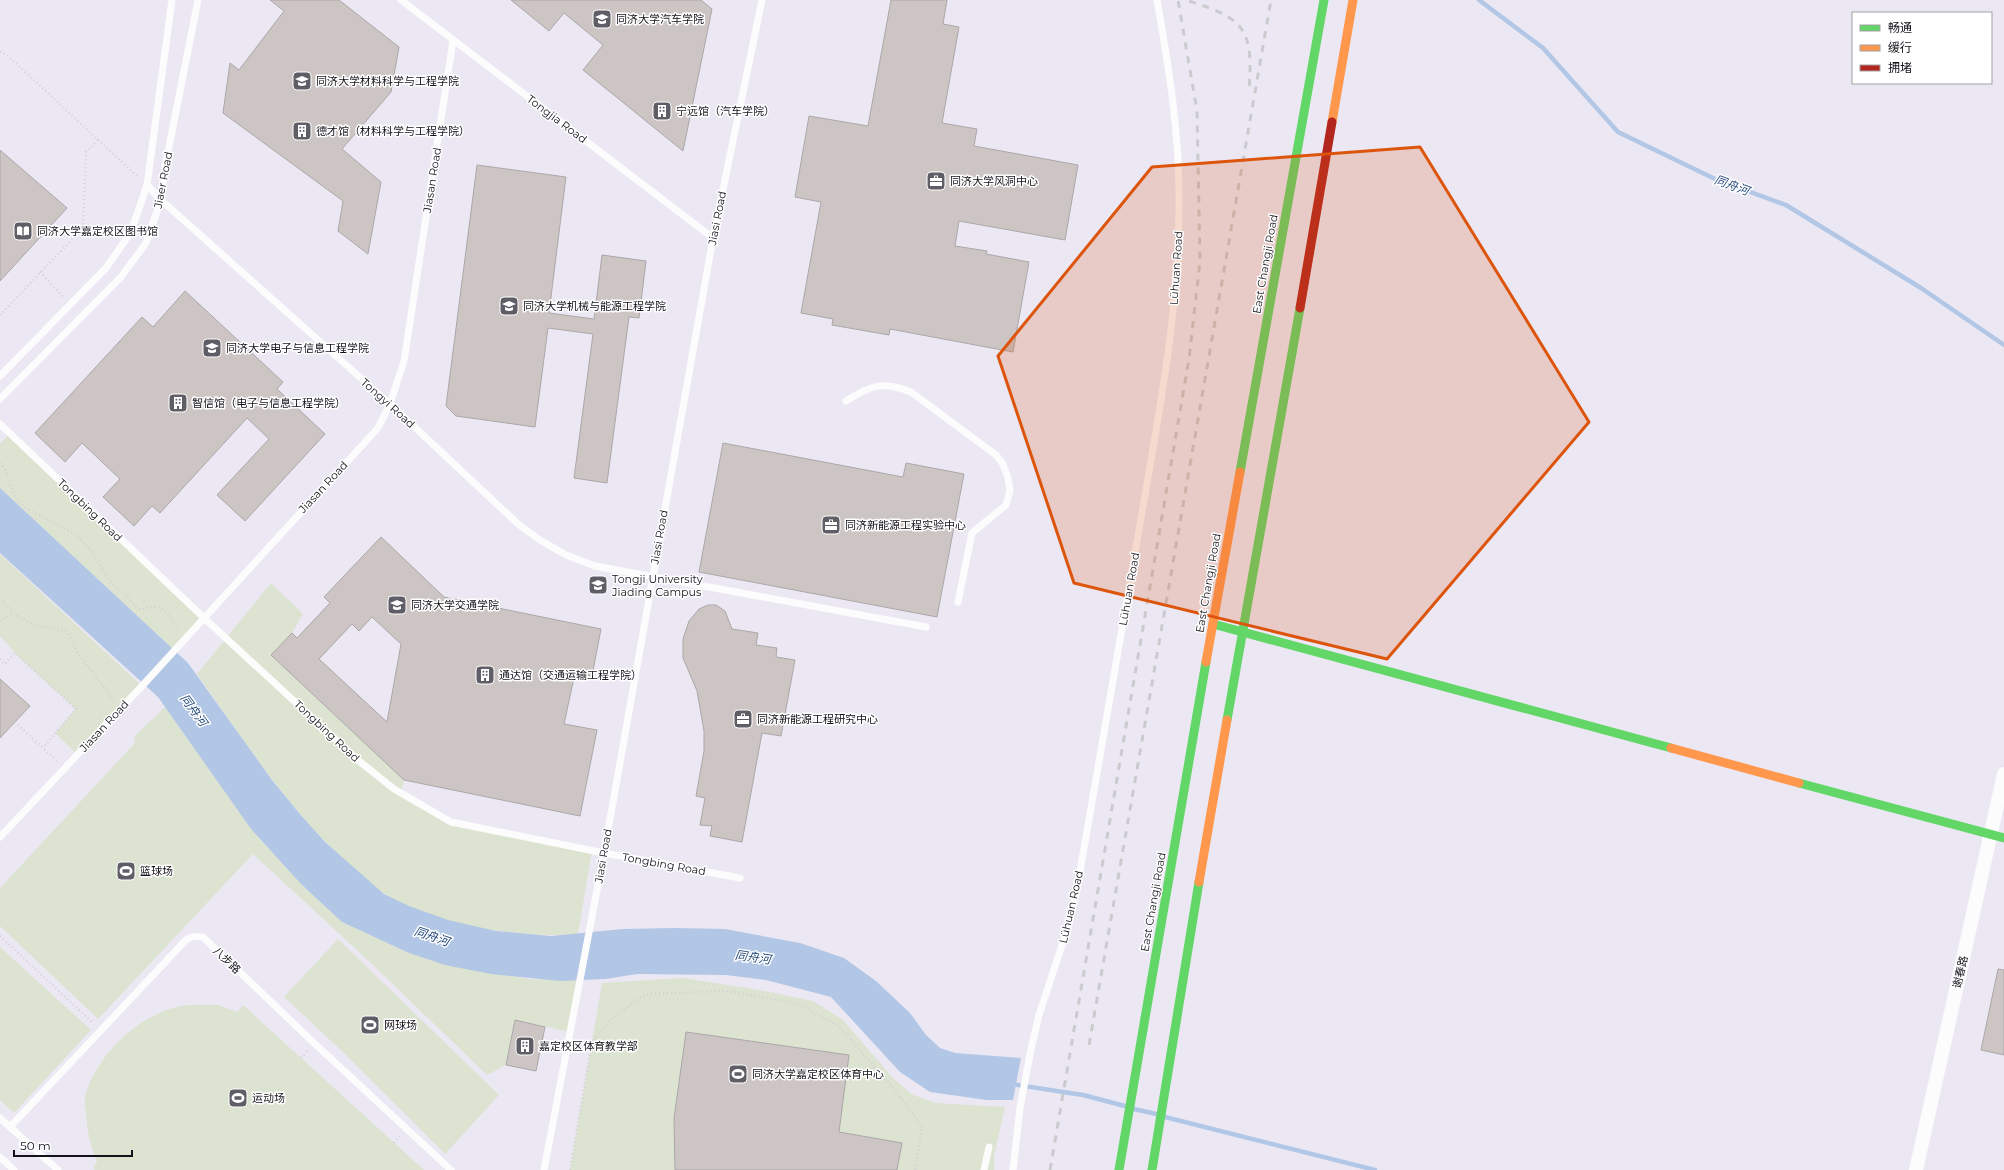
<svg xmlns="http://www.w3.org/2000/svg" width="2004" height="1170" viewBox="0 0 2004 1170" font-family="Montserrat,'Noto Sans SC',sans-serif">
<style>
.green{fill:#dce3d0}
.water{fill:#b2c6e5}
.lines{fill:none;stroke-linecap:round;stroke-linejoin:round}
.stream{stroke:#b2c6e5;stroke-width:4.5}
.building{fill:#cdc5c3;stroke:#aba7a9;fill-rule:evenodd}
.path{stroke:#d2d1d4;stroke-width:2.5;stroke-dasharray:1 3;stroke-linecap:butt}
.lane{stroke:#fcfcfd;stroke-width:7}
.street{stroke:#fcfcfd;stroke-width:14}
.fast{stroke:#63d668;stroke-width:9}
.slow{stroke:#ff974d;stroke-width:9}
.jam{stroke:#b3261e;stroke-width:9}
.rail{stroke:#cbcacd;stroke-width:3;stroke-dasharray:7 7;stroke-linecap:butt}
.marked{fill:#dd550d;fill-opacity:0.2;stroke:#dd550d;stroke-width:3;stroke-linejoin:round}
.labels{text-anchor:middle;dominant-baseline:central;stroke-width:3;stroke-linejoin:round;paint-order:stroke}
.poi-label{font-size:11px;fill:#141219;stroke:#fff;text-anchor:start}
.street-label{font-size:11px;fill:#141219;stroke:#fff}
.water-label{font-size:12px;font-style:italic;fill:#24497c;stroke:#fff}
</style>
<rect width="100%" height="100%" fill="#ebe8f4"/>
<path class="green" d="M10 433 203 617 173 649 0 488V444Z
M0 554 142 686 78 755 55 733 76 709 19 657 0 636Z
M271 583 303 614 292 633 271 655 404 780 401 793 451 822 592 850 578 934C522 939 432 925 385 894 371 885 358 872 345 861 286 806 243 739 197 674Z
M165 707 251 829 301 884 342 922 409 953 445 965 529 979 579 980 570 1032 515 1020 506 1065 487 1075 372 964 253 854 98 1019 0 926V888L135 743 134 737Z
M338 939 499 1095 445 1154 344 1053 284 997Z
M0 947 91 1030 14 1113 0 1100Z
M683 978 759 990 813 1001 843 1020 893 1078 911 1094 936 1103 1005 1107 994 1156V1170H570L602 983Z
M218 1005 237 1012 243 1005 424 1170H95L93 1168 97 1162C90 1142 87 1133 86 1112 85 1107 84 1101 85 1097 96 1055 139 1014 181 1006 193 1004 206 1005 218 1005Z"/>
<path class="water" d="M0 488 188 663 272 780 299 813 325 842 384 894 409 906 448 920 496 931 551 936 623 929 675 928 725 929 800 943 844 958 876 981 910 1013 926 1035 940 1048 955 1053 1021 1058 1013 1100H987L930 1092 900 1072 831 997 766 980 726 975 637 974 606 979 560 981 491 974 445 965 409 953 342 922 301 884 251 829 158 697 0 553Z"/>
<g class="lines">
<path class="stream" d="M1479 0 1543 48 1618 132 1715 179 1786 205 1921 288 2004 345
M1011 1084 1083 1095 1125 1106
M1134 1109 1156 1114
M1165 1117 1375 1170"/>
</g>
<path class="building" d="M270 0H339L399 47 391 92 342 149 381 182 368 254 338 231 343 201 223 113 230 63 239 70 284 11Z
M511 0H701L712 9 683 151 583 70 603 45 564 13 549 31Z
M891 0H947L943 24 959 27 942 123 977 129 974 146 1078 165 1065 240 959 221 955 246 987 251 986 254 1029 262 1013 352 890 329 889 335 832 325 833 319 801 313 821 202 795 197 809 116 868 126Z
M0 150 67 208 0 281Z
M477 165 566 177 549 313 594 319 602 255 646 261 639 318 629 317 607 483 574 478 593 334 548 328 535 427 456 416 446 406Z
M185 291 283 382 277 389 325 434 245 521 217 495 269 439 247 418 160 513 152 506 134 526 103 497 120 479 82 443 65 462 35 433 142 317 153 327Z
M723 443 903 477 906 463 964 474 937 617 699 572Z
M381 537 444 597 601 629 592 676 575 673 564 724 597 730 580 816 404 780 271 655 292 633 297 638 330 603 324 597ZM372 617 401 644 387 722 319 659 352 624 359 631Z
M708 605H716L725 611 732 629 758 633 756 645 777 648 776 657 795 660 781 736 762 733 742 842 710 836 712 826 700 825 705 798 696 796 704 751V731L697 691 683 658V639L689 621 699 609Z
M0 679 30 706 0 738Z
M1998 969 2004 970V1055L1981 1050Z
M515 1020 545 1027 536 1071 506 1065Z
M686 1032 849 1055 839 1132 902 1143 897 1170H675L674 1119Z"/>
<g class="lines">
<path class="path" d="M0 52 7 55 138 177
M40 272 63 297
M0 315 83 228 86 152 98 140
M0 463C11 475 10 491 18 501 30 515 62 523 78 537 94 550 100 568 112 584 115 588 120 589 124 593 130 599 133 606 141 610 164 601 166 613 180 629
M0 598C19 623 36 626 66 631L68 633 79 655 114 700
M0 621 12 613
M0 659 5 664 15 653 76 709 43 748
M15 722 57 761
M0 936 93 1023
M301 1058 307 1051
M394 1143 400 1136
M570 1170 592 1042 608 1022 645 994 726 991 796 1003 838 1025 894 1089 922 1127 915 1170"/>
<path class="lane" d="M401 0 713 238
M147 185 161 200 390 404 518 524 540 540 566 555 595 566 926 627
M0 376 106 268 131 232 147 185 172 0
M0 399 121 277 146 243 161 200 165 167 198 0
M846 401C871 385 882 381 911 392L996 455 1003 464 1008 478 1010 491 1006 505 972 533 958 602
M0 424 203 617 359 761 394 789 451 822 604 853 740 878
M0 837 142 686 378 428 390 404 404 361 453 41
M0 1118 58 1170
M10 1127 186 940C192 936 196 936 203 937L314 1043 451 1170
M0 1157 14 1170
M544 1170 604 853 713 238 762 0
M984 1170 989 1147
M1013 1170 1020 1108 1031 1049 1039 1015 1067 930 1077 889C1098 768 1119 646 1140 524 1158 419 1179 313 1179 206 1180 137 1169 68 1157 0"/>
<path class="street" d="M1916 1170 2004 774"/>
<path class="fast" d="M1240 472 1324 0
M1213 624 1671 748
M1227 720 1300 308
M1799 783 2004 838
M1119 1170 1206 662
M1152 1170 1199 882"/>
<path class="slow" d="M1332 122 1353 0
M1206 662 1240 472
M1671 748 1799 783
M1199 882 1227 720"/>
<path class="jam" d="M1300 308 1332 122"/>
<path class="rail" d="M1189 1C1248 19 1253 32 1249 92
M1089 1045 1271 0
M1050 1170 1189 359 1200 261 1197 111 1178 0"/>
</g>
<path class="marked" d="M1420 147 1589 422 1387 659 1074 583 998 356 1152 167Z"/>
<defs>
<g id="university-square" transform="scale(1)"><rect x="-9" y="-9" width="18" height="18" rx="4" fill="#5f5d66" stroke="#fff"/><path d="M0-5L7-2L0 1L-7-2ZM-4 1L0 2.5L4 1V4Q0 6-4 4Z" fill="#fff"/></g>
<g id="building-square" transform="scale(1)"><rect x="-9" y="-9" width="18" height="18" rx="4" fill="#5f5d66" stroke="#fff"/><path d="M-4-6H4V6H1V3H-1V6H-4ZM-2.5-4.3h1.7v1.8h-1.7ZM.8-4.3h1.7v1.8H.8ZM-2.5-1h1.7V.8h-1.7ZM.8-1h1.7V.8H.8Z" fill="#fff"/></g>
<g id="office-square" transform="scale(1)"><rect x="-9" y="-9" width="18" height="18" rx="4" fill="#5f5d66" stroke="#fff"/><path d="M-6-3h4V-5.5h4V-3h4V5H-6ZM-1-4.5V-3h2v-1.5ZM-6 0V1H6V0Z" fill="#fff"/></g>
<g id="library-square" transform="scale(1)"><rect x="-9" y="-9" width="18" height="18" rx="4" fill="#5f5d66" stroke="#fff"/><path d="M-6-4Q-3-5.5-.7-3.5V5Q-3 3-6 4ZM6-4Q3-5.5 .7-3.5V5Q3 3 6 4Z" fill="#fff"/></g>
<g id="stadium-square" transform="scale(1)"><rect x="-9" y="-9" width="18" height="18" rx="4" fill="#5f5d66" stroke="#fff"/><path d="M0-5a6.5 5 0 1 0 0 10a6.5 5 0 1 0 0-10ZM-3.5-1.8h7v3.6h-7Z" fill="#fff"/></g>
</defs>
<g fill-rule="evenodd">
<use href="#university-square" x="602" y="19"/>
<use href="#university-square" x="302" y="81"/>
<use href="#building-square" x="662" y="111"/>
<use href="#building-square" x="302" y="131"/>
<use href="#office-square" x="936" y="181"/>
<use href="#library-square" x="23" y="231"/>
<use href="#university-square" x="509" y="306"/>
<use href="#university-square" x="212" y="348"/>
<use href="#building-square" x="178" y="403"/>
<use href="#office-square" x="831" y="525"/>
<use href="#university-square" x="598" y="585"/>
<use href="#university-square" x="397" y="605"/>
<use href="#building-square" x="485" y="675"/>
<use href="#office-square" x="743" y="719"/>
<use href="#stadium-square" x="126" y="871"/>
<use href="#stadium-square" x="370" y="1025"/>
<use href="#building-square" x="525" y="1046"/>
<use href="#stadium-square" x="738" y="1074"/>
<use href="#stadium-square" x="238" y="1098"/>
</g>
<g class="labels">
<g class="poi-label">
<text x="616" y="19">同济大学汽车学院</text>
<text x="316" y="81">同济大学材料科学与工程学院</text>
<text x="676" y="111">宁远馆（汽车学院）</text>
<text x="316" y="131">德才馆（材料科学与工程学院）</text>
<text x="950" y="181">同济大学风洞中心</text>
<text x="37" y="231">同济大学嘉定校区图书馆</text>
<text x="523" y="306">同济大学机械与能源工程学院</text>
<text x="226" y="348">同济大学电子与信息工程学院</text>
<text x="192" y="403">智信馆（电子与信息工程学院）</text>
<text x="845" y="525">同济新能源工程实验中心</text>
<text x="612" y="579">Tongji University<tspan x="612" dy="13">Jiading Campus</tspan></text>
<text x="411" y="605">同济大学交通学院</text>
<text x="499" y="675">通达馆（交通运输工程学院）</text>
<text x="757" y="719">同济新能源工程研究中心</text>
<text x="140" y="871">篮球场</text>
<text x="384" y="1025">网球场</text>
<text x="539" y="1046">嘉定校区体育教学部</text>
<text x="752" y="1074">同济大学嘉定校区体育中心</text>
<text x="252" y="1098">运动场</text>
</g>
<g class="street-label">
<text transform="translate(557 119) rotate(37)">Tongjia Road</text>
<text transform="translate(163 180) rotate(-79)">Jiaer Road</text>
<text transform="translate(432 180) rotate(-81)">Jiasan Road</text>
<text transform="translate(717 218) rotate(-79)">Jiasi Road</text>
<text transform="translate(1265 264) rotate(-80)">East Changji Road</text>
<text transform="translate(1176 268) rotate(-86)">Lühuan Road</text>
<text transform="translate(388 403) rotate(42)">Tongyi Road</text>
<text transform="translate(323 487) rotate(-47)">Jiasan Road</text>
<text transform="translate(90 510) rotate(44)">Tongbing Road</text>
<text transform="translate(659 537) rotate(-80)">Jiasi Road</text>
<text transform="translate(1208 583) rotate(-80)">East Changji Road</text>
<text transform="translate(1129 589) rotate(-80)">Lühuan Road</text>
<text transform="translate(104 726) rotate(-47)">Jiasan Road</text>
<text transform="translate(327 731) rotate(43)">Tongbing Road</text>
<text transform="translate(603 856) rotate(-80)">Jiasi Road</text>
<text transform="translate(664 864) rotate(10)">Tongbing Road</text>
<text transform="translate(1153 902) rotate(-80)">East Changji Road</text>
<text transform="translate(1071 907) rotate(-77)">Lühuan Road</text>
<text transform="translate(227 960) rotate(44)">八步路</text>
<text transform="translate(1960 972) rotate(-77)">谢春路</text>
</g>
<g class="water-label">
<text transform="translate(1732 185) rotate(20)">同舟河</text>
<text transform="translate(194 710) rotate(54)">同舟河</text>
<text transform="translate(432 936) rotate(19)">同舟河</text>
<text transform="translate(753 957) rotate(8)">同舟河</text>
</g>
</g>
<rect x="1852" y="12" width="140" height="72" fill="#ffffff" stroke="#a1a0a3"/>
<rect x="1860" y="25" width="20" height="6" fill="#63d668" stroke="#a1a0a3"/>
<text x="1888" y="32" font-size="12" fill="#141219">畅通</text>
<rect x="1860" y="45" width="20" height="6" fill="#ff974d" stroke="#a1a0a3"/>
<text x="1888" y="52" font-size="12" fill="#141219">缓行</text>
<rect x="1860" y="65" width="20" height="6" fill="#b3261e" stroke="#a1a0a3"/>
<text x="1888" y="72" font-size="12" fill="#141219">拥堵</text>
<path d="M14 1150v6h118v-6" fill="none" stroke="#141219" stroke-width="2"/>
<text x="20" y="1150" font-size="12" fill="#141219" stroke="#ffffff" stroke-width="3" paint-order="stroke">50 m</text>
</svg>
